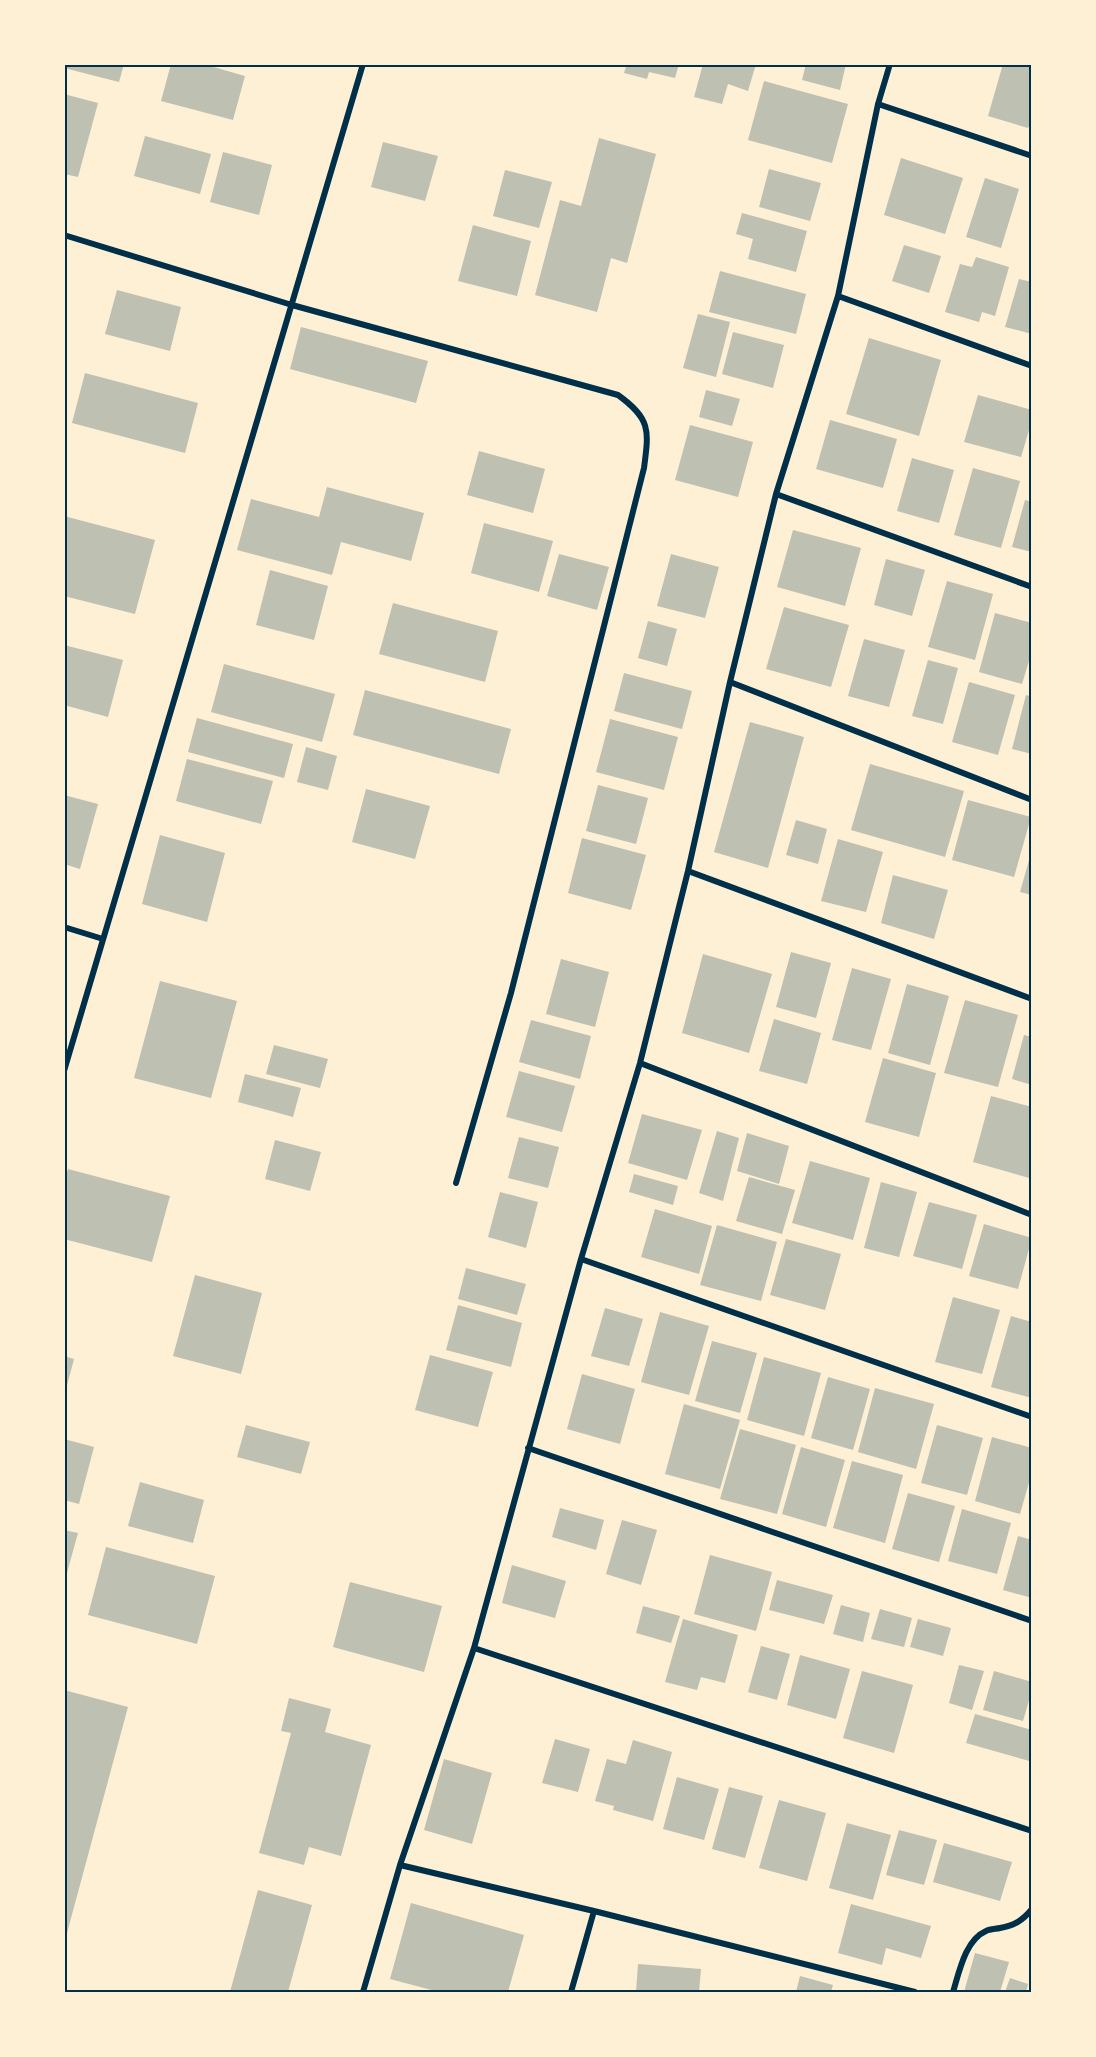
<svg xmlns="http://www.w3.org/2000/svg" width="1096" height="2057" viewBox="0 0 1096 2057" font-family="'Roboto Serif',serif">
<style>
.building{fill:#bec0b2}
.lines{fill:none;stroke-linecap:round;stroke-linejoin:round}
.minor{stroke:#003049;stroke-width:6}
.neatline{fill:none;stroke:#003049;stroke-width:2}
</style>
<rect width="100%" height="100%" fill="#fdf0d5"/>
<path class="building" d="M64 64H124L119 82 64 68Z
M171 64H203L245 76 233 120 161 101Z
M627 64H679L675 78 649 72 647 79 624 73Z
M703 64H756L748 91 728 84 722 104 694 97Z
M806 64H846L840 90 802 80Z
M1003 64H1032V128L1028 127V128L988 116Z
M764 81 848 104 832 163 748 140Z
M64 94 98 103 78 177 64 174Z
M145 136 211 154 200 194 134 176Z
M599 138 656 154 627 263 611 258 597 312 535 295 560 200 581 206Z
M383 142 438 156 425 201 371 187Z
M223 152 272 165 259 215 210 202Z
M901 158 963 178 945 234 884 215Z
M769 169 821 183 810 221 759 207Z
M505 170 552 182 539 228 493 216Z
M985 178 1019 189 1001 248 966 237Z
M742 213 807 231 796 272 748 259 753 239 736 234Z
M473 225 531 241 517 296 458 281Z
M904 245 941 256 929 293 892 281Z
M976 257 1009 267 995 316 982 312 979 322 945 312 960 264 972 267Z
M720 271 806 294 796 334 709 312Z
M1019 279 1032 282V334L1005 327Z
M117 290 181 307 170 351 105 334Z
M698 314 730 322 716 377 683 368Z
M301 327 428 361 416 403 290 369Z
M733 332 784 345 773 388 722 374Z
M869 338 941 360 919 436 846 414Z
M85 373 198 403 185 453 72 423Z
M706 390 740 399 732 426 699 417Z
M978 395 1032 410V420L1021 457 964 442Z
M830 420 897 439 883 488 816 469Z
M690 425 753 442 738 497 675 480Z
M479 451 545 469 533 513 467 495Z
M912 458 954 470 939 523 897 511Z
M973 468 1020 481 1001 548 954 535Z
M327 487 424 513 411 561 341 542 332 575 237 550 251 499 319 517Z
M1025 500 1032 502V552L1012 547Z
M64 516 155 540 135 614 64 596Z
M484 523 553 541 539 592 471 573Z
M793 530 861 548 845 606 777 587Z
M559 554 609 567 597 610 547 596Z
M671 554 719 567 705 618 657 606Z
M886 559 925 570 912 616 874 605Z
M270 570 328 586 314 640 256 625Z
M947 581 993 594 975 660 928 647Z
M393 603 498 631 485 682 379 654Z
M784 607 849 625 831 687 766 669Z
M995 613 1032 623V651L1022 684 979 672Z
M648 621 677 629 667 666 638 658Z
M864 639 905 650 889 707 848 696Z
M64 645 123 660 108 717 64 705Z
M928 660 958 668 943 724 912 716Z
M224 664 335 694 322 742 211 712Z
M624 673 692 691 682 729 614 711Z
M969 682 1015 695 998 755 952 742Z
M365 690 511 729 499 774 353 735Z
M1026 695 1032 697V754L1012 749Z
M197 718 293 744 284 778 188 752Z
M610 719 678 737 664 790 596 772Z
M750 722 804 737 768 868 714 852Z
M306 747 337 756 328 790 297 782Z
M187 759 273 781 261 824 176 801Z
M870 764 964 791 945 857 851 830Z
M598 785 648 798 636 844 586 831Z
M366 789 430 806 415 859 352 842Z
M64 795 98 804 80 869 64 864Z
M968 800 1031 817 1014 877 952 860Z
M796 820 827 829 818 864 786 855Z
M160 835 225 853 207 922 142 904Z
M582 838 646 855 631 910 568 893Z
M838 839 883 852 866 912 821 901Z
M1031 853H1032V895L1020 892Z
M893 875 948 890 934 939 881 923Z
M791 952 831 963 816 1018 776 1007Z
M703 954 772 974 749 1053 682 1033Z
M561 959 609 972 595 1027 546 1014Z
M852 968 891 979 871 1050 832 1040Z
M160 981 237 1001 211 1098 134 1078Z
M907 984 949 996 930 1065 888 1053Z
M965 1000 1018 1015 998 1087 944 1073Z
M774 1019 821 1033 807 1084 759 1071Z
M531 1020 591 1036 580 1079 519 1062Z
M1024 1035 1032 1037V1085L1012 1079Z
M274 1045 328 1059 320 1088 266 1074Z
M883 1058 936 1073 919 1137 865 1122Z
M519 1071 575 1086 562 1132 506 1117Z
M245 1074 301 1088 293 1117 238 1102Z
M991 1096 1032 1107V1168L1029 1178 973 1162Z
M642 1114 702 1130 687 1180 628 1163Z
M717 1131 739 1138 723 1201 699 1193Z
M747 1133 789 1146 779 1184 737 1171Z
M519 1137 559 1147 548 1188 508 1178Z
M275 1140 321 1152 310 1191 265 1179Z
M810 1161 870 1178 853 1240 792 1223Z
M68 1169 170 1196 152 1262 64 1239V1182Z
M634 1174 678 1186 673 1205 629 1192Z
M749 1177 795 1190 782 1234 736 1221Z
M881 1182 917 1192 899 1257 864 1248Z
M500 1192 538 1202 526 1248 488 1237Z
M929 1202 977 1215 962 1269 913 1256Z
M655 1209 712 1226 699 1274 641 1257Z
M984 1224 1032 1238 1018 1289 969 1276Z
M717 1225 777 1242 761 1301 700 1285Z
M786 1239 841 1254 825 1310 770 1295Z
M466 1268 526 1284 517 1315 458 1299Z
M195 1275 262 1293 241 1374 173 1356Z
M953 1297 1000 1310 982 1374 935 1362Z
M458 1305 522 1323 511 1367 446 1350Z
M605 1308 643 1319 629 1366 591 1356Z
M660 1312 709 1326 689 1395 641 1382Z
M1011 1316 1032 1322V1398L991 1387Z
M712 1341 757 1353 740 1413 695 1401Z
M430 1355 493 1372 478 1427 415 1410Z
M64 1356 74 1359 65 1393H64Z
M764 1357 821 1373 804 1436 747 1420Z
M582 1374 635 1389 620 1444 567 1429Z
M828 1377 870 1389 853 1450 811 1438Z
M875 1388 934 1404 916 1469 858 1452Z
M684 1404 740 1420 720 1489 665 1474Z
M246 1425 310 1442 301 1474 237 1457Z
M937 1425 983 1438 967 1495 921 1483Z
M740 1429 796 1445 777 1514 720 1499Z
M992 1437 1032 1448V1472L1020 1514 975 1501Z
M64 1439 94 1447 79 1504 64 1500Z
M801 1447 845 1460 826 1527 782 1514Z
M852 1461 903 1475 885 1543 833 1528Z
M140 1482 204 1500 193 1543 128 1526Z
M908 1493 955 1506 939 1562 892 1549Z
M560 1508 604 1520 596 1550 552 1537Z
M962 1509 1011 1523 997 1574 948 1561Z
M622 1520 657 1530 641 1585 606 1574Z
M64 1530 78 1533 65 1580H64Z
M1018 1536 1032 1540V1598L1003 1590Z
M106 1547 215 1576 197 1644 88 1615Z
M710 1555 772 1572 756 1631 694 1614Z
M512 1565 566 1581 555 1618 502 1603Z
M777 1580 833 1595 824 1624 769 1610Z
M350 1582 442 1606 424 1672 333 1647Z
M841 1605 870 1613 863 1642 833 1634Z
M643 1606 680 1616 671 1643 636 1633Z
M880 1609 912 1618 904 1647 871 1639Z
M683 1619 738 1635 725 1683 701 1677 697 1690 665 1682Z
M918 1619 951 1628 943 1656 910 1647Z
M761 1646 790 1654 777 1700 748 1692Z
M800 1655 850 1669 836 1719 787 1705Z
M959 1665 984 1671 972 1710 949 1703Z
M862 1671 913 1685 894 1753 843 1738Z
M994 1671 1032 1682V1690L1023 1721 983 1710Z
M64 1690 128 1707 67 1933 64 1932Z
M289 1698 331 1709 325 1732 371 1745 341 1856 309 1847 304 1865 259 1853 291 1733 281 1731Z
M975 1714 1032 1730V1751L1029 1761 966 1743Z
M555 1739 590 1749 578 1792 542 1783Z
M633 1740 672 1752 653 1821 613 1810 614 1806 595 1801 607 1759 626 1764Z
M444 1759 492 1773 472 1844 424 1830Z
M677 1777 719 1789 704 1840 663 1829Z
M729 1787 763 1796 745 1858 712 1849Z
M779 1800 826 1813 807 1881 759 1868Z
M847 1823 891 1835 873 1900 829 1888Z
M899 1830 937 1840 924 1885 886 1875Z
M944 1843 1012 1862 1000 1901 933 1882Z
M258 1890 312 1905 288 1992H230Z
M411 1903 524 1935 508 1992H439L390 1979Z
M851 1904 931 1926 921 1958 886 1948 882 1965 838 1953Z
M975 1953 1009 1962 1000 1992H964Z
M638 1964 701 1969 699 1992H636Z
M800 1976 833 1985 831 1992H796Z
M1010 1978 1028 1984 1026 1992H1005Z"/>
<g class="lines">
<path class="minor" d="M890 64 878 104 838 296 776 494 730 682 1032 800
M878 104 1032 156
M64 235 292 305 618 395C651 419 649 430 644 468L511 993 456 1183
M838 296 1032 366
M776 494 1032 587
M688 871 1032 999
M64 927 103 939
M640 1063 1032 1215
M64 1071 363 64
M581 1259 1032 1417
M528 1448 1032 1621
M474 1648 1032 1831
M400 1865 594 1911 915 1992
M363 1992 400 1865 474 1648 581 1259 640 1063 688 871 730 682
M571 1992 594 1911
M953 1992C959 1973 965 1940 986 1931 990 1929 996 1929 1000 1928 1014 1926 1023 1920 1032 1909"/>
</g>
<rect width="1096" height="2057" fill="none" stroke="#fdf0d5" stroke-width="132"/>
<rect x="66" y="66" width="964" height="1925" class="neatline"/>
</svg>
